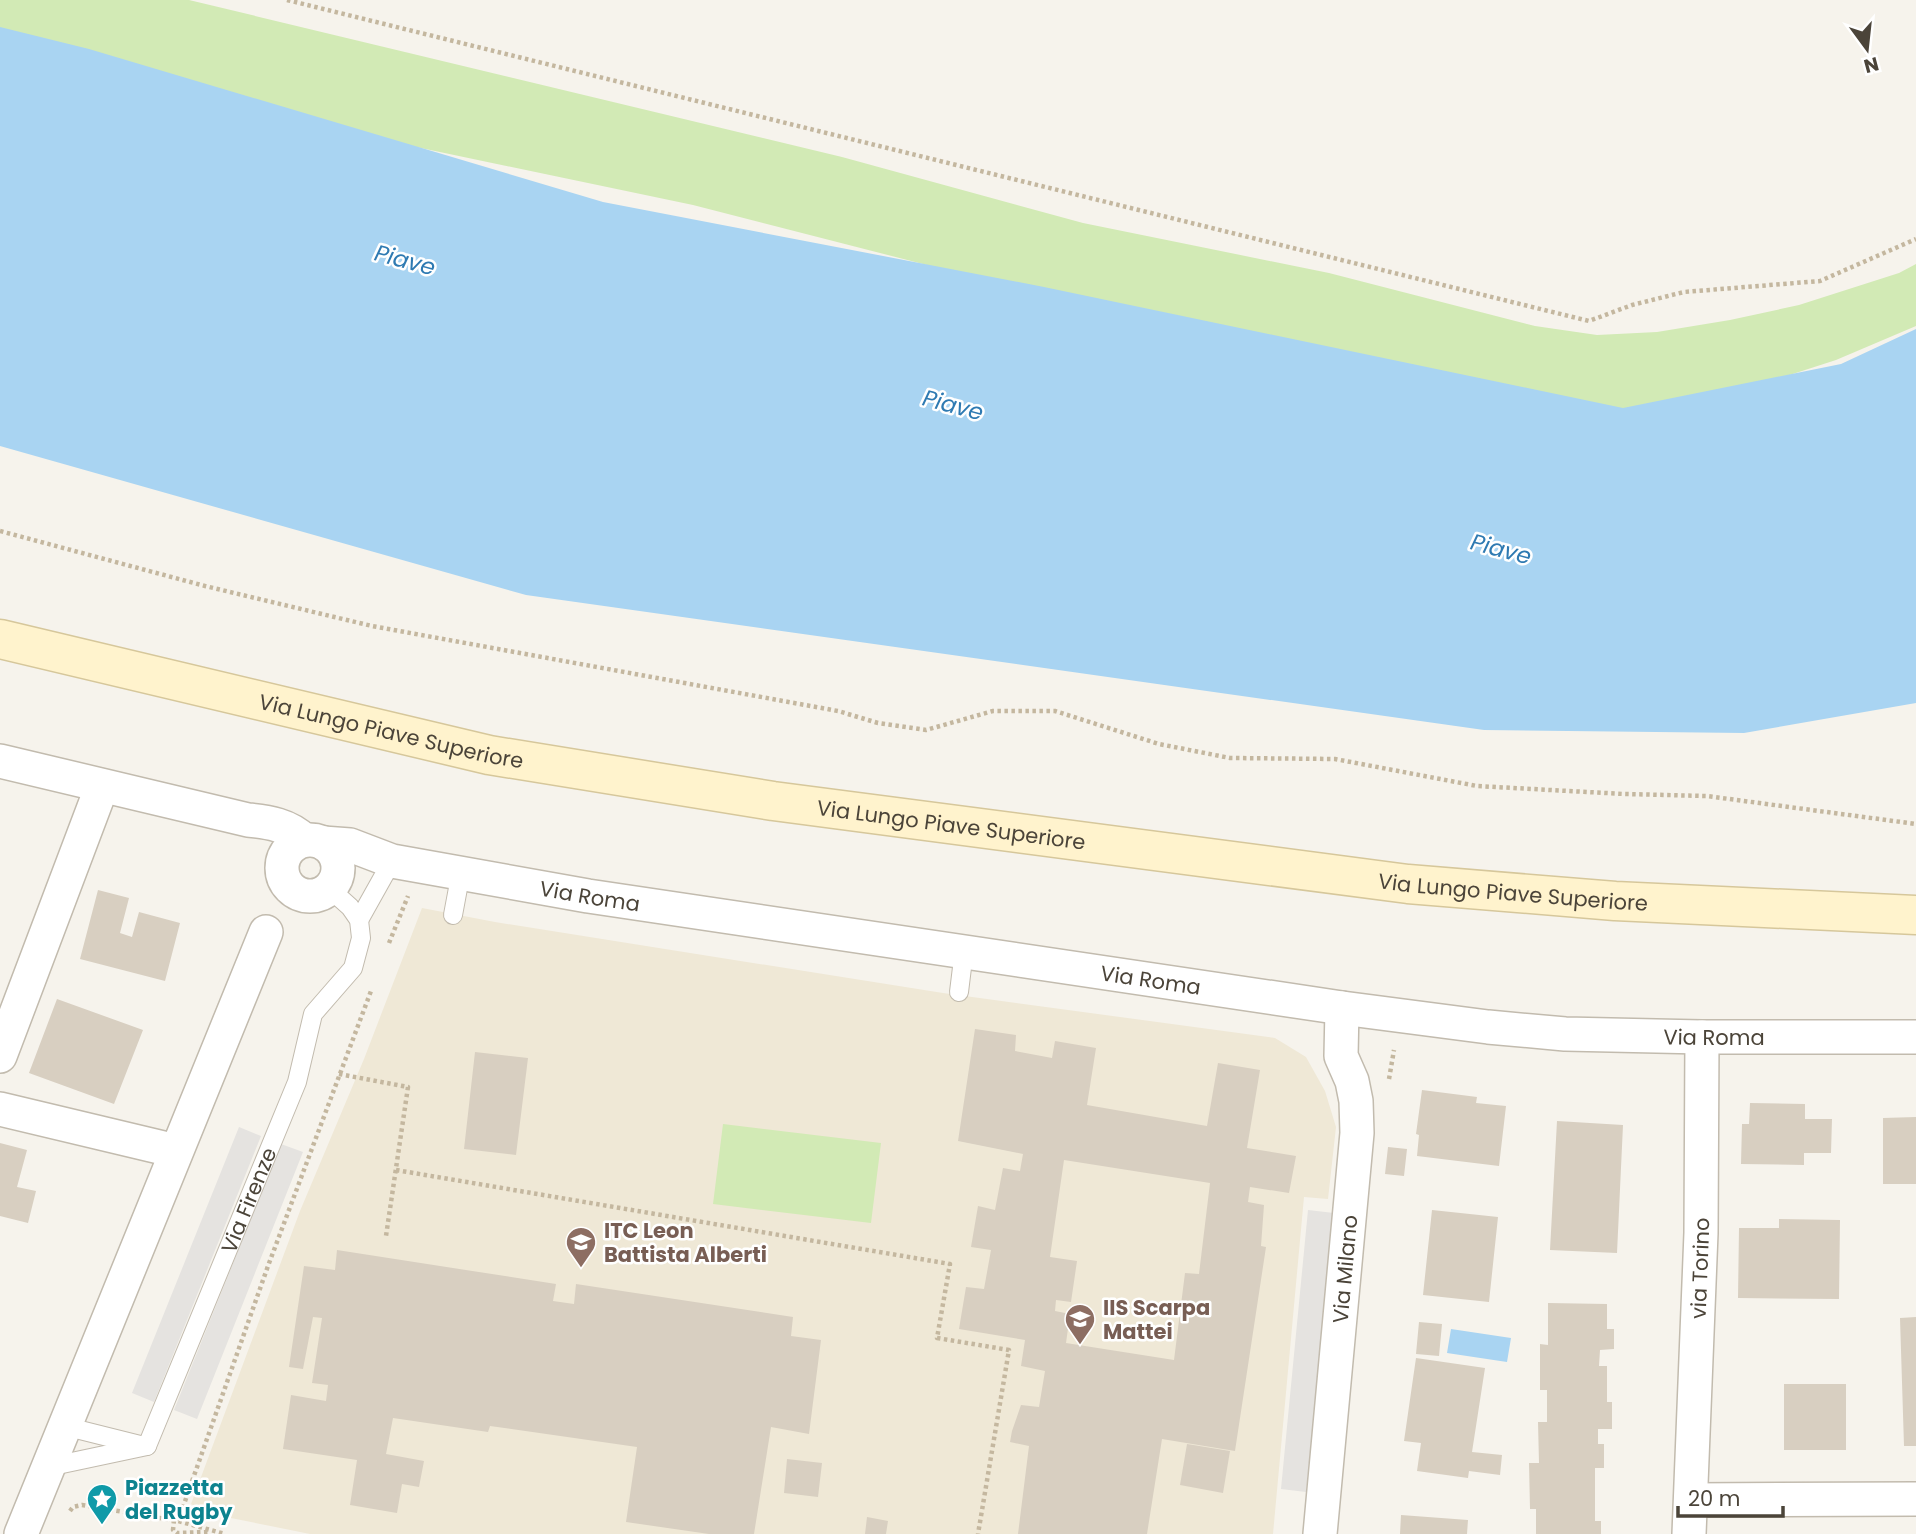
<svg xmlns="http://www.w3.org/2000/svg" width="1916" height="1534" viewBox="0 0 1916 1534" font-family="Poppins,sans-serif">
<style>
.education{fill:#efe8d6}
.green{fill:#d2eab5}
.parking{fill:#e5e3e0}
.water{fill:#a9d4f2}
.building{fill:#d8cfc1;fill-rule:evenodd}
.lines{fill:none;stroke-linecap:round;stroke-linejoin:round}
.lane-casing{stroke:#c2bbae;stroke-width:20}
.street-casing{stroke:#c2bbae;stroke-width:36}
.secondary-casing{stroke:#d6c79b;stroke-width:41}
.path{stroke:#c4b79f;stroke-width:4.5;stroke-dasharray:3.5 3.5;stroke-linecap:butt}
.lane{stroke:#fff;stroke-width:18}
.street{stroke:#fff;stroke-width:33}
.secondary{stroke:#fff3cd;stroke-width:38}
.labels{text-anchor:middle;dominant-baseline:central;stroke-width:5;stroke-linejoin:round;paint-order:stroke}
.street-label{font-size:21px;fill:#4b4439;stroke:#fff}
.education-label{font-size:21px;font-weight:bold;fill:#785e54;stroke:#fff;text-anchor:start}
.culture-label{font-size:21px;font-weight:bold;fill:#0d838f;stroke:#fff;text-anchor:start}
.water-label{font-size:23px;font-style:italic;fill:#2e7ab2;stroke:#fff}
</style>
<rect width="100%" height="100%" fill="#f6f3ec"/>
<path class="education" d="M422 908 495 922 943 993 1275 1038 1306 1057 1325 1091 1336 1127 1328 1199 1304 1197 1273 1534H310L211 1514 191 1504 300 1211 364 1059Z"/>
<path class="green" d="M0 0H189L842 157 1083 223 1329 273 1535 326 1597 335 1657 332 1730 320 1799 305 1899 273 1916 264V326L1836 360 1718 398 1602 421 958 273 693 205 359 135 0 46Z
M723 1124 881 1143 871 1223 713 1204Z"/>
<path class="parking" d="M239 1127 261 1136 154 1402 132 1393Z
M281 1144 303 1152 197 1419 174 1410Z
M1308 1210 1334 1213 1306 1492 1281 1489Z"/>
<path class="water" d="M0 27 89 49 603 202 1044 287 1623 408 1841 364 1916 329V703L1744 733 1484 730 526 595 0 446Z
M1451 1329 1511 1338 1507 1362 1447 1353Z"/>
<path class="building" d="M98 890 129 898 120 933 132 937 139 912 180 923 165 981 80 959Z
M57 999 143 1030 114 1104 29 1073Z
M975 1029 1016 1035 1015 1051 1052 1058 1055 1041 1096 1048 1087 1105 1207 1126 1218 1063 1260 1070 1247 1148 1296 1156 1289 1193 1250 1187 1248 1202 1264 1205 1261 1246 1266 1247 1235 1451 1162 1439 1147 1534H1018L1029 1446 1010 1442 1012 1431 1021 1405 1039 1407 1045 1371 1021 1366 1025 1340 959 1329 966 1287 984 1289 991 1250 971 1247 978 1206 995 1210 1003 1168 1020 1171 1023 1154 958 1141ZM1064 1160 1210 1183 1199 1274 1185 1273 1174 1360 1066 1343 1070 1314 1055 1311 1056 1300 1071 1302 1077 1261 1050 1257Z
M475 1052 528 1058 516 1155 464 1149Z
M1422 1090 1477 1097 1476 1103 1506 1106 1499 1166 1417 1156 1419 1135 1416 1134Z
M1750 1103 1805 1104V1119H1832L1831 1153H1804V1165L1741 1164 1742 1124H1749Z
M1916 1117V1184H1883V1118Z
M1557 1121 1623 1125 1617 1253 1550 1250Z
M0 1143 27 1150 17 1187 36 1191 28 1223 0 1216Z
M1388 1147 1407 1149 1404 1176 1385 1174Z
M1432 1210 1498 1217 1489 1302 1423 1295Z
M1779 1219 1840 1220 1839 1299 1738 1298 1739 1228H1779Z
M337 1250 556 1284 553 1301 574 1304 576 1284 793 1317 791 1336 821 1340 809 1434 771 1427 754 1534H709L626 1522 637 1447 490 1426 488 1432 393 1418 386 1454 424 1461 419 1487 402 1484 397 1513 350 1505 357 1460 283 1449 291 1395 326 1401 328 1385 312 1383 322 1318 313 1317 303 1369 289 1367 304 1266 335 1270Z
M1548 1303 1607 1304V1329H1614V1349L1600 1350 1599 1366H1607V1402H1612V1429H1598V1444H1604V1468H1595V1521H1601V1534H1536V1509H1530L1529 1463H1539L1538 1422H1547V1390H1540V1344L1548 1345Z
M1916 1317V1446H1904L1900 1318Z
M1419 1322 1442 1324 1439 1356 1416 1354Z
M1416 1358 1485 1368 1472 1452 1502 1455 1500 1475 1469 1471 1468 1478 1417 1471 1421 1443 1404 1441Z
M1784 1384H1846V1450H1784Z
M1187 1444 1230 1451 1223 1493 1180 1485Z
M787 1459 822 1463 818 1497 784 1493Z
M1401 1515 1468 1520 1467 1534H1400Z
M867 1517 888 1521 886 1534H865Z"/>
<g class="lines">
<g class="lane-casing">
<g id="lane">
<path d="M453 915 461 872"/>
<path d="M359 920 392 861"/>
<path d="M959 992 964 951"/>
<path d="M64 1426 140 1445"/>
<path id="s1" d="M147 1446 297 1082 313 1014 353 968 361 938 359 920 350 907 330 889"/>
<path d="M48 1467 147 1446"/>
</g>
</g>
<g class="street-casing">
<g id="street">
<path d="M0 761 248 820C269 822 288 825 304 840"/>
<circle cx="310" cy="868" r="28"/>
<path id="s2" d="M323 843 350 845 392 861 588 896 1342 1008 1488 1027 1565 1034 1702 1037H1916"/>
<path d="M0 1056 102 786"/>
<path d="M0 1109 176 1151"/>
<path d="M1691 1500 1916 1499"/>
<path d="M21 1534 266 932"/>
<path id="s3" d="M1320 1534 1357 1133 1356 1101 1352 1081 1341 1056 1342 1008"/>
<path id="s4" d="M1689 1534 1701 1233 1702 1037"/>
</g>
</g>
<g class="secondary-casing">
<g id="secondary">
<path id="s5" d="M0 639 489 755 773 801 1408 884 1615 901 1916 915"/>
</g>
</g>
<path class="path" d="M287 0 1589 321 1632 305 1684 292 1820 281 1916 239
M0 531 205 586 372 626 838 711 878 723 926 730 993 711H1055L1159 744 1230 758 1335 759 1477 786 1624 794 1707 796 1916 824
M389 943 408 896
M339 1074 408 1087 386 1236
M1389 1079 1394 1050
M396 1170 950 1264 937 1338 1009 1350 978 1534
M70 1511 73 1507 82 1505 178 1521 225 1534
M174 1520 173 1530 177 1533 208 1532
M178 1521 268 1266 371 991"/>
<use href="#lane" class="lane"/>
<use href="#street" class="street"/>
<use href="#secondary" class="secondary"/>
</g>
<defs>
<g id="school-pin" transform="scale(1.575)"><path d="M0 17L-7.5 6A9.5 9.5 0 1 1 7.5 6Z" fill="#8d6e63" stroke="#fff"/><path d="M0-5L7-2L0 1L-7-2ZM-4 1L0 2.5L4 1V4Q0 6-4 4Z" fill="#fff"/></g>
<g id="sight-pin" transform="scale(1.575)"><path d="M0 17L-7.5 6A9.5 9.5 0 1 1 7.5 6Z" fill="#0f9aa8" stroke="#fff"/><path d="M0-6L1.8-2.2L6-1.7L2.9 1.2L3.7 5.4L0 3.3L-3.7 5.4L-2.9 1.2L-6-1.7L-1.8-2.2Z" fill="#fff"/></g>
</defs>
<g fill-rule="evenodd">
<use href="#school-pin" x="581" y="1242"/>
<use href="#school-pin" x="1080" y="1319"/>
<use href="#sight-pin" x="102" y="1499"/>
</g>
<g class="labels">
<g class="street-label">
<text stroke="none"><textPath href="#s5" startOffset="402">Via Lungo Piave Superiore</textPath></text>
<text stroke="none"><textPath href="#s5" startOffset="970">Via Lungo Piave Superiore</textPath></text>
<text stroke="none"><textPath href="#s5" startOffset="1536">Via Lungo Piave Superiore</textPath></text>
<text stroke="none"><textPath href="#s2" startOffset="273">Via Roma</textPath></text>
<text stroke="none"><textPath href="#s2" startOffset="840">Via Roma</textPath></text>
<text stroke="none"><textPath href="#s2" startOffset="1407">Via Roma</textPath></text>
<text stroke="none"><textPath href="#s1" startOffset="266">Via Firenze</textPath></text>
<text stroke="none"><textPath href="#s4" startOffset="266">via Torino</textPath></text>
<text stroke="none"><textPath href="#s3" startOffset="266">Via Milano</textPath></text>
</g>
<g class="education-label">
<text x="604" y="1230">ITC Leon<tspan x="604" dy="24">Battista Alberti</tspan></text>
<text x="1103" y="1307">IIS Scarpa<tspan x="1103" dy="24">Mattei</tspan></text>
</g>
<g class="culture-label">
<text x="125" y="1487">Piazzetta<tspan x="125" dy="24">del Rugby</tspan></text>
</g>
<g class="water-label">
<text transform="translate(405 260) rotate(15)">Piave</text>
<text transform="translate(953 405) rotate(15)">Piave</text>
<text transform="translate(1501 549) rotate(15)">Piave</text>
</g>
</g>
<g transform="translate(1867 49) rotate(165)" stroke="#ffffff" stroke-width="5" paint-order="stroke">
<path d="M0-5L12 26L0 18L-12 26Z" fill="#4b4439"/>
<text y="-10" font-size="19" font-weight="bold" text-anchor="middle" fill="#4b4439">N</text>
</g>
<path d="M1678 1506v10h105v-10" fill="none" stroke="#4b4439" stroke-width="3.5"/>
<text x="1688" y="1506" font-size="21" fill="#4b4439" stroke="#ffffff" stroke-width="5" paint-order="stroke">20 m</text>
</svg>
